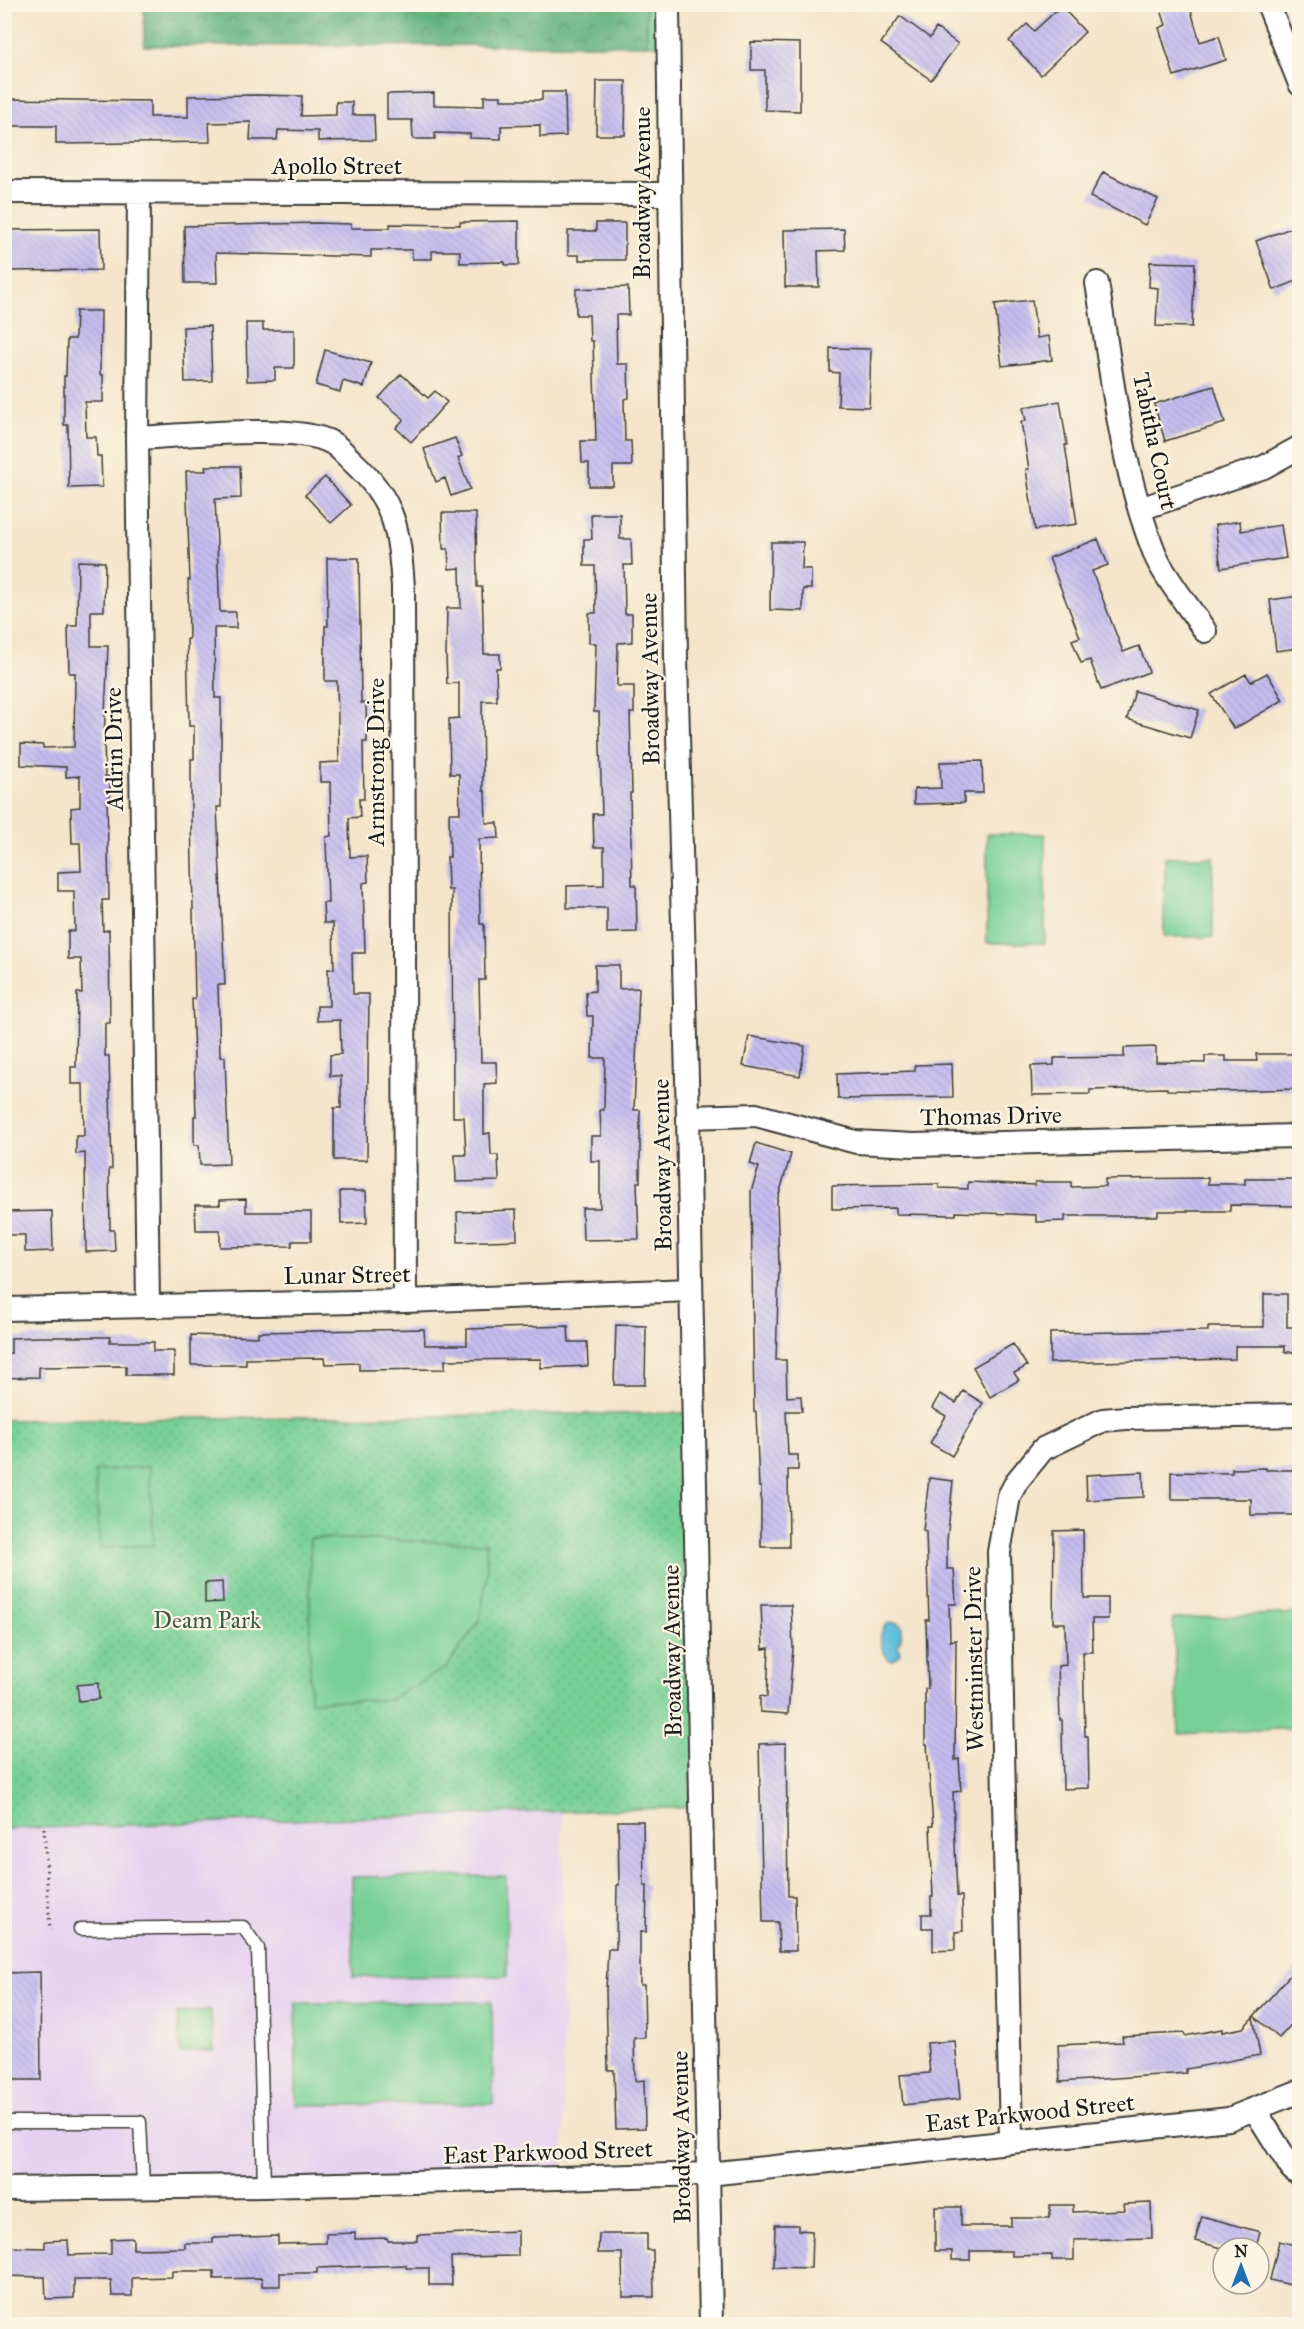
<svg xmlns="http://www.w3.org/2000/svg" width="1304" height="2329" viewBox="0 0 1304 2329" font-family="'IM FELL Great Primer',serif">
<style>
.built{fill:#e6d2f0}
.grass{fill:url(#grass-tufts);stroke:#4a7659;stroke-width:1.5}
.forest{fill:url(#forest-crowns);stroke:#3f674e;stroke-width:1.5}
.park{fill:url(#park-dots);stroke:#4a7659;stroke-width:1.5}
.garden{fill:#78d096;stroke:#4a7659;stroke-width:1.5}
.water{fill:#5cc0da;stroke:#3c6e7b;stroke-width:1.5}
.building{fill:url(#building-back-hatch)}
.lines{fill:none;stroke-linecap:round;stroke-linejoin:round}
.lane-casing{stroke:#3c3a36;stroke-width:15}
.street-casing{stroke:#3c3a36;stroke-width:26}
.path{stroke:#3c3a36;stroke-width:3;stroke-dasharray:1.5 4.5;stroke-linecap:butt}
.lane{stroke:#fff;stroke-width:12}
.street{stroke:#fff;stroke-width:22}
.labels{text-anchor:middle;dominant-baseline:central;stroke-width:4.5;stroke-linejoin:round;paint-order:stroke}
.street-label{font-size:24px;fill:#1c1c1c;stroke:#fcf5e5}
.park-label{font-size:24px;fill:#3c5b47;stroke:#fcf5e5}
</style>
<defs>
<pattern id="grass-tufts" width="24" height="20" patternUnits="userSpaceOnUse" patternTransform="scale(1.5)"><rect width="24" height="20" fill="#78d096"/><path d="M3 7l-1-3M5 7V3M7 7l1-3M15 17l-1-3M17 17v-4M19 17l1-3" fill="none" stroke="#67b281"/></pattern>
<pattern id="forest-crowns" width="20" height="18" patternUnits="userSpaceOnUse" patternTransform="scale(1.5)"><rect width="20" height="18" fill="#62b27f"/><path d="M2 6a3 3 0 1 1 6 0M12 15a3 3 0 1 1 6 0" fill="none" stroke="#509067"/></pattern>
<pattern id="park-dots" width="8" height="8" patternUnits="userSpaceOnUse" patternTransform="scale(1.5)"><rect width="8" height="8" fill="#78d096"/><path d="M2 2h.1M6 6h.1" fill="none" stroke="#67b281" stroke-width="1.8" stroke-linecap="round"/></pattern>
<pattern id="building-back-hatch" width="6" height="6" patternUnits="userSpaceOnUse" patternTransform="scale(1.5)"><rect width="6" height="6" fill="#c4bcef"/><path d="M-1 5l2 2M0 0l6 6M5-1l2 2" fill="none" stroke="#a8a1cc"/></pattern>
</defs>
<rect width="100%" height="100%" fill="#fcf5e5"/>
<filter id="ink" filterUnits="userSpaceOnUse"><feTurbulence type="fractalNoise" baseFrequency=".0167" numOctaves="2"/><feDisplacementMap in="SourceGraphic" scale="12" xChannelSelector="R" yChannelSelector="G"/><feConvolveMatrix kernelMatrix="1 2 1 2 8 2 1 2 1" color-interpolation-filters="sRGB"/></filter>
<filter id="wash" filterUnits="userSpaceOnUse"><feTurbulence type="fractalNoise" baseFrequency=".008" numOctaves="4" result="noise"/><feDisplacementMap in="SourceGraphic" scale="24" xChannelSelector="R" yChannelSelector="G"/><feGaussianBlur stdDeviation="1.35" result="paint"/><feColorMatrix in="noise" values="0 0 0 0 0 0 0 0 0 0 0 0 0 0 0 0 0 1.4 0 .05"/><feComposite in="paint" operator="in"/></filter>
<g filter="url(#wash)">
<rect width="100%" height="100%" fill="#f4e5ca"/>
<path class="built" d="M562 1811 564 2180 5 2189 4 1829Z"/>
<path class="grass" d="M646 5H668V45H647Z"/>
<path class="forest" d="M144 4 646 5 647 45 144 46Z"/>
<path class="park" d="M693 1413 702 1807 5 1829 4 1420Z
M211 2011 214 2051 180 2053 177 2013Z"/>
<path class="garden" d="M987 834H1045V943H987Z
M1165 857H1213V937H1164Z
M149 1467 154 1545 100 1548 95 1471Z
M310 1538 486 1543 487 1573 480 1620 446 1668 388 1700 310 1701Z
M1299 1613V1728L1179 1734 1173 1619Z
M506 1876 507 1976 353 1977 352 1877Z
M492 2002 493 2104 296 2105V2003Z"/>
<path class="water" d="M889 1623H898L902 1627 901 1638 898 1645 900 1654 893 1660H890C880 1651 876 1631 889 1623Z"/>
<g id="blocks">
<path class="building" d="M1159 4H1189L1200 42 1219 36 1226 60 1174 76 1159 28 1166 25Z
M1061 6 1085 32 1041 75 1009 41 1027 24 1034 31Z
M900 16 930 38 936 28 958 44 931 80 881 43Z
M751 42 800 43V111L765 110V70H751Z
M597 81H626L625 135H596Z
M542 92H565L566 136 540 137V125L501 126V139L470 138V134L435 133V139H413L412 120H387V94L434 93V105L484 106V96H501V100H542Z
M257 95 302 96 301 116 336 115V102H352V115H374L375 140 318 141V131L278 130 277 140H250L251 122 209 123 210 142 56 144V126H4V99L150 101V117H188V96Z
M1103 172 1158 199 1145 225 1090 197Z
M519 221V265H505V262L460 263V251H432V259H412V250H371V257L216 253 217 283H185L184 226 317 223 351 224V228H390V224L460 225V222Z
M596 223H625V260H579V255H568V231H596Z
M1299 225V280L1274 290 1256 241Z
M100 229 101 270 4 271V230Z
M844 229 845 250 818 251 819 287H785L784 230Z
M1150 262 1195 263 1192 327 1156 326 1158 288 1149 287Z
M628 287 629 315H616L617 364H628L629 398 624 399 625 441H631L632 466H613V486H589V463H582L581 441H596L593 341H590L589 315H576V289Z
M1032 300 1037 338 1049 336 1052 360 1002 366 995 304Z
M76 311H101L100 375H103V402H85L86 437H96L97 456H101L102 487 69 488 68 425H64V376H66L67 339H75Z
M246 323H263V330H294V368H275V380L247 381Z
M210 326 212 381 185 382 183 327Z
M830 348 871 349 869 407 838 406 839 373 830 372Z
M325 350 371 363 364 387 343 381 340 392 316 385Z
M401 374 428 398 435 391 447 402 411 442 396 428 404 419 379 398Z
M1214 386 1225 423 1165 441 1154 404Z
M1060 401 1067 445H1065L1077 524 1035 530 1026 469H1029L1021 422 1026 421 1023 407Z
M455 438 462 456 458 458 470 489 451 496 445 478 436 482 424 449Z
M205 466H240L241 498 215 499 220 612H236V628H214L215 698H221V807H217L225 985H218L220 1057H225L229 1164 200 1165 199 1145H194V1116H196L192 999H195L191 818V759H194V726H189L187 639H189L188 580H190L186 471H206Z
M325 477 351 505 331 523 305 495Z
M442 513H476L477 587H482L484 654H500V668H496L497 701H482L483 791H485L486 823H498L499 838 479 839 480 924H484L485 980H479L481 1062H496L497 1083 484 1084V1134L490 1133 491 1155H498L499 1181 456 1182 455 1155H466L464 1117H453L452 890H448L447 857H450L449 813H460L459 774H450L449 719 459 718V683L447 684 446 655 447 608H461L460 568 449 569 448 549H443Z
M591 514H620V539H631L632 565H624L625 614H632V642L618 643 617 686H634V713H630L632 793H630L632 885H636L637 932 607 933V908H567V886L604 885V847H594L593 814H602L599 712H594L596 643H589V613H596L595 566H584V539H592Z
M1240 521 1241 531 1281 525 1286 558 1221 568 1215 525Z
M1098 539 1108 565 1092 571 1123 652 1139 646 1149 672 1101 690 1090 660 1081 663 1072 640 1080 637 1049 558Z
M771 542H803L802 569H811V589H803V611L770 610Z
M327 558H359L361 703H366L367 742H363L364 799H359L360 817 349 818 350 857 367 856 368 882 363 883 365 953H352L353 994H369L367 1160H334V1108H341V1076H330V1055L341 1054 340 1020 317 1021V1006H329L328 969H334L333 923H324L323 903H328L326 837 331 836 330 782H320V763L339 762 337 681H325V626H328Z
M78 561 105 562 104 611H91V646H108L104 739 105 776H110V798H107L109 900H102L103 931 109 930 110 1023H105V1056H109L112 1169H109L110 1230H114L115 1251 86 1252 85 1153 76 1154V1136H84L83 1084H71V1067H76L77 993H82L81 959H68V931H75L74 891H58V872L81 871 80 843H72L71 808 80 807V776L66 777V767L21 765V744L43 745V748L74 747 75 673H69L68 626H77Z
M1299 596V648L1276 651 1270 600Z
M1267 673 1283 700 1234 729 1211 694 1246 674 1251 682Z
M1135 691 1199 710 1190 738 1127 719Z
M982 761 983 793H964V803L914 804V789L941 788 940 762Z
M595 965H619V989L639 988 634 1110H640V1182H637L639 1239 583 1240 582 1208H600V1161H591V1136H601L600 1110H604L605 1058H592L593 1016H587L586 992 595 991Z
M749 1036 805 1046 800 1076 743 1066Z
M1156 1047V1062L1205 1063V1056H1226V1061H1257L1256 1054H1294L1295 1089 1225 1091 1167 1090V1088L1090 1090V1094L1032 1095 1031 1066 1054 1065V1058L1124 1057V1048Z
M952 1064 953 1097 838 1099 837 1074 915 1071V1065Z
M756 1143 791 1154 777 1201 779 1267 776 1360H786L787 1397 801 1396 802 1411H786L788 1455H798V1470H788L789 1547H761V1487H759L756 1412H754L751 1191 759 1167 750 1164Z
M1208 1178V1184H1245V1179H1297V1206L1230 1205V1211H1158V1216H1065V1221L1036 1222V1215L956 1212V1215L896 1214V1208L832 1209V1186L939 1184V1188L968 1189V1182L1035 1185V1182H1071V1187L1105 1186V1179Z
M340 1191H366L367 1223 341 1224Z
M246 1199V1212H311V1241H292V1246L220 1247V1230H196L195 1205H220V1200Z
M516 1210 517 1240 458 1242 457 1212Z
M52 1211 53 1251 25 1252V1235H4V1212Z
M1264 1294H1287V1327H1299V1352H1285V1346H1235V1359L1050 1363V1333L1208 1331V1327H1264Z
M616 1325 646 1326 645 1385H614Z
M568 1326 569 1342H587L588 1366 541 1368V1359L445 1360V1369L359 1370V1363L325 1364 324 1358 246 1359V1365H191V1335L258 1337V1332L424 1329 425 1345H467V1329Z
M38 1337H110V1342H154L153 1351H174V1375H126V1366L39 1367V1377L4 1378V1354L11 1353V1338Z
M1013 1344 1027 1366 1014 1373 1019 1380 990 1397 973 1367Z
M963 1391 983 1403 952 1456 930 1443 946 1416 932 1408 940 1394 956 1403Z
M1266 1468V1470H1296L1297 1515H1251V1499H1171V1472L1232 1473V1469Z
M1143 1472 1144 1497 1087 1500 1086 1475Z
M929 1478 953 1481 947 1541V1569H954L956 1604H949L950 1641 956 1640 955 1760 959 1759 961 1791 953 1792 957 1896H962L963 1931 955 1932V1950L933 1951V1928H922V1914H931V1897H933L930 1826H933L927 1744H925V1689H928L926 1620H929L926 1532 923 1531Z
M1083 1530 1084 1598H1108V1619H1092L1093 1652H1083L1085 1736H1088L1089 1788 1063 1789 1062 1720H1060L1058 1666 1066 1665 1065 1623H1053L1054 1531Z
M222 1582 223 1602 205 1603V1583Z
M761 1605H791L793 1648 788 1714 760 1712V1696L767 1697 769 1648 763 1649Z
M98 1683 99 1699 79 1701 77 1685Z
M786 1743 788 1896H795L796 1951H779L778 1922H763L759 1744Z
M618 1821H643L644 1886H647L646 1932H640V1985H644L645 2038H634L635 2081 644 2080 645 2128 616 2129 614 2070H608L606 1990 608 1949H616L617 1885H619Z
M1299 1965V2016L1279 2038 1254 2016Z
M40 1972 41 2080H4V1973Z
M1253 2017 1260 2055 1186 2069V2073L1060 2082 1058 2045 1123 2042 1122 2036 1184 2033 1185 2036 1222 2029V2032L1243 2028Z
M955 2041 960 2099 903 2105 900 2075 930 2073 927 2043Z
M1151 2203 1152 2238 1074 2240V2260H1052V2255L1012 2256V2251H970V2260H952V2251H935V2207H961V2226H1011V2218H1050V2205H1073V2212L1125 2210 1124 2204Z
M1202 2216 1260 2232 1256 2248H1222L1195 2241Z
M775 2225H798V2230L812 2231 811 2268 774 2267Z
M518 2231V2256L451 2257 452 2285H429V2268H406V2265L317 2268V2273H280V2286H262V2278L214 2279V2271H172V2277L132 2278V2296H112L111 2280H74V2298L46 2299 45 2277 4 2276V2247L45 2248V2241L68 2240 69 2255 111 2254V2239L133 2238V2249L185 2248V2243H213V2238L278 2236V2244L326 2243V2234L355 2233V2239L387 2238 388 2241H417V2235Z
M599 2234H647V2250H653L654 2297H623L622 2253H598Z
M1279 2241 1299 2246V2287L1270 2280Z"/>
</g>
</g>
<g filter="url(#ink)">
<use href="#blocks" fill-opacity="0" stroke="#3c3a36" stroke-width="1.5"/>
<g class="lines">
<g class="lane-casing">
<path id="lane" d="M80 1929 243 1927 258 1948 264 2186
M4 2122H140L143 2186"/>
</g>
<g class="street-casing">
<path id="street" d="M668 4 676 658 688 1117 711 2324
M1268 4 1300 84
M4 192 669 194
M139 192 137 438 148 1306
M1097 283C1112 375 1121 472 1157 559 1167 580 1192 611 1205 631
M137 438C179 436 300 423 332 443 339 447 346 455 352 461 396 501 399 531 403 587L405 1301
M1140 509 1264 467 1300 447
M688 1117 756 1115 856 1142 913 1145 1300 1136
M4 1309 405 1301 691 1290
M1255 2110 1292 2169 1300 2175
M1011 2142 999 1552 1009 1496 1017 1481 1043 1449 1103 1420 1126 1418 1300 1415
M4 2189 264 2186 708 2174 1229 2119 1300 2091"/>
</g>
<path class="path" d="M44 1828 50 1930"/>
<use href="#lane" class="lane"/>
<use href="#street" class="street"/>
</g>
</g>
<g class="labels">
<g class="street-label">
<text x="337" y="166">Apollo Street</text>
<text transform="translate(642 193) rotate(-90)">Broadway Avenue</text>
<text transform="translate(1155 441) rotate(78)">Tabitha Court</text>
<text transform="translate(650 679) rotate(-91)">Broadway Avenue</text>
<text transform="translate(114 749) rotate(-91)">Aldrin Drive</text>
<text transform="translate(376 762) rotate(-90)">Armstrong Drive</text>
<text transform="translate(991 1116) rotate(-1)">Thomas Drive</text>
<text transform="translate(662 1165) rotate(-91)">Broadway Avenue</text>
<text transform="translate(347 1275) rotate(-1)">Lunar Street</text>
<text transform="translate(672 1651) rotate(-91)">Broadway Avenue</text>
<text transform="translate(974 1659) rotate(-91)">Westminster Drive</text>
<text transform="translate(1030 2113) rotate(-6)">East Parkwood Street</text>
<text transform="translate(681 2137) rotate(-91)">Broadway Avenue</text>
<text transform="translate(548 2152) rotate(-2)">East Parkwood Street</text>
</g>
<g class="park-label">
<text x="207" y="1620">Deam Park</text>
</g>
</g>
<rect width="1304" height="2329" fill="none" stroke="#fcf5e5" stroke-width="24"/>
<g transform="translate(1241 2266)"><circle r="28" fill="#fcf5e5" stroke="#a29e95" stroke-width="1.5"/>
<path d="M0-4.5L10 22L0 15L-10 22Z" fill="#1f6fb2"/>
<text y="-9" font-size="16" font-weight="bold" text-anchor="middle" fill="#1c1c1c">N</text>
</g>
</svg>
